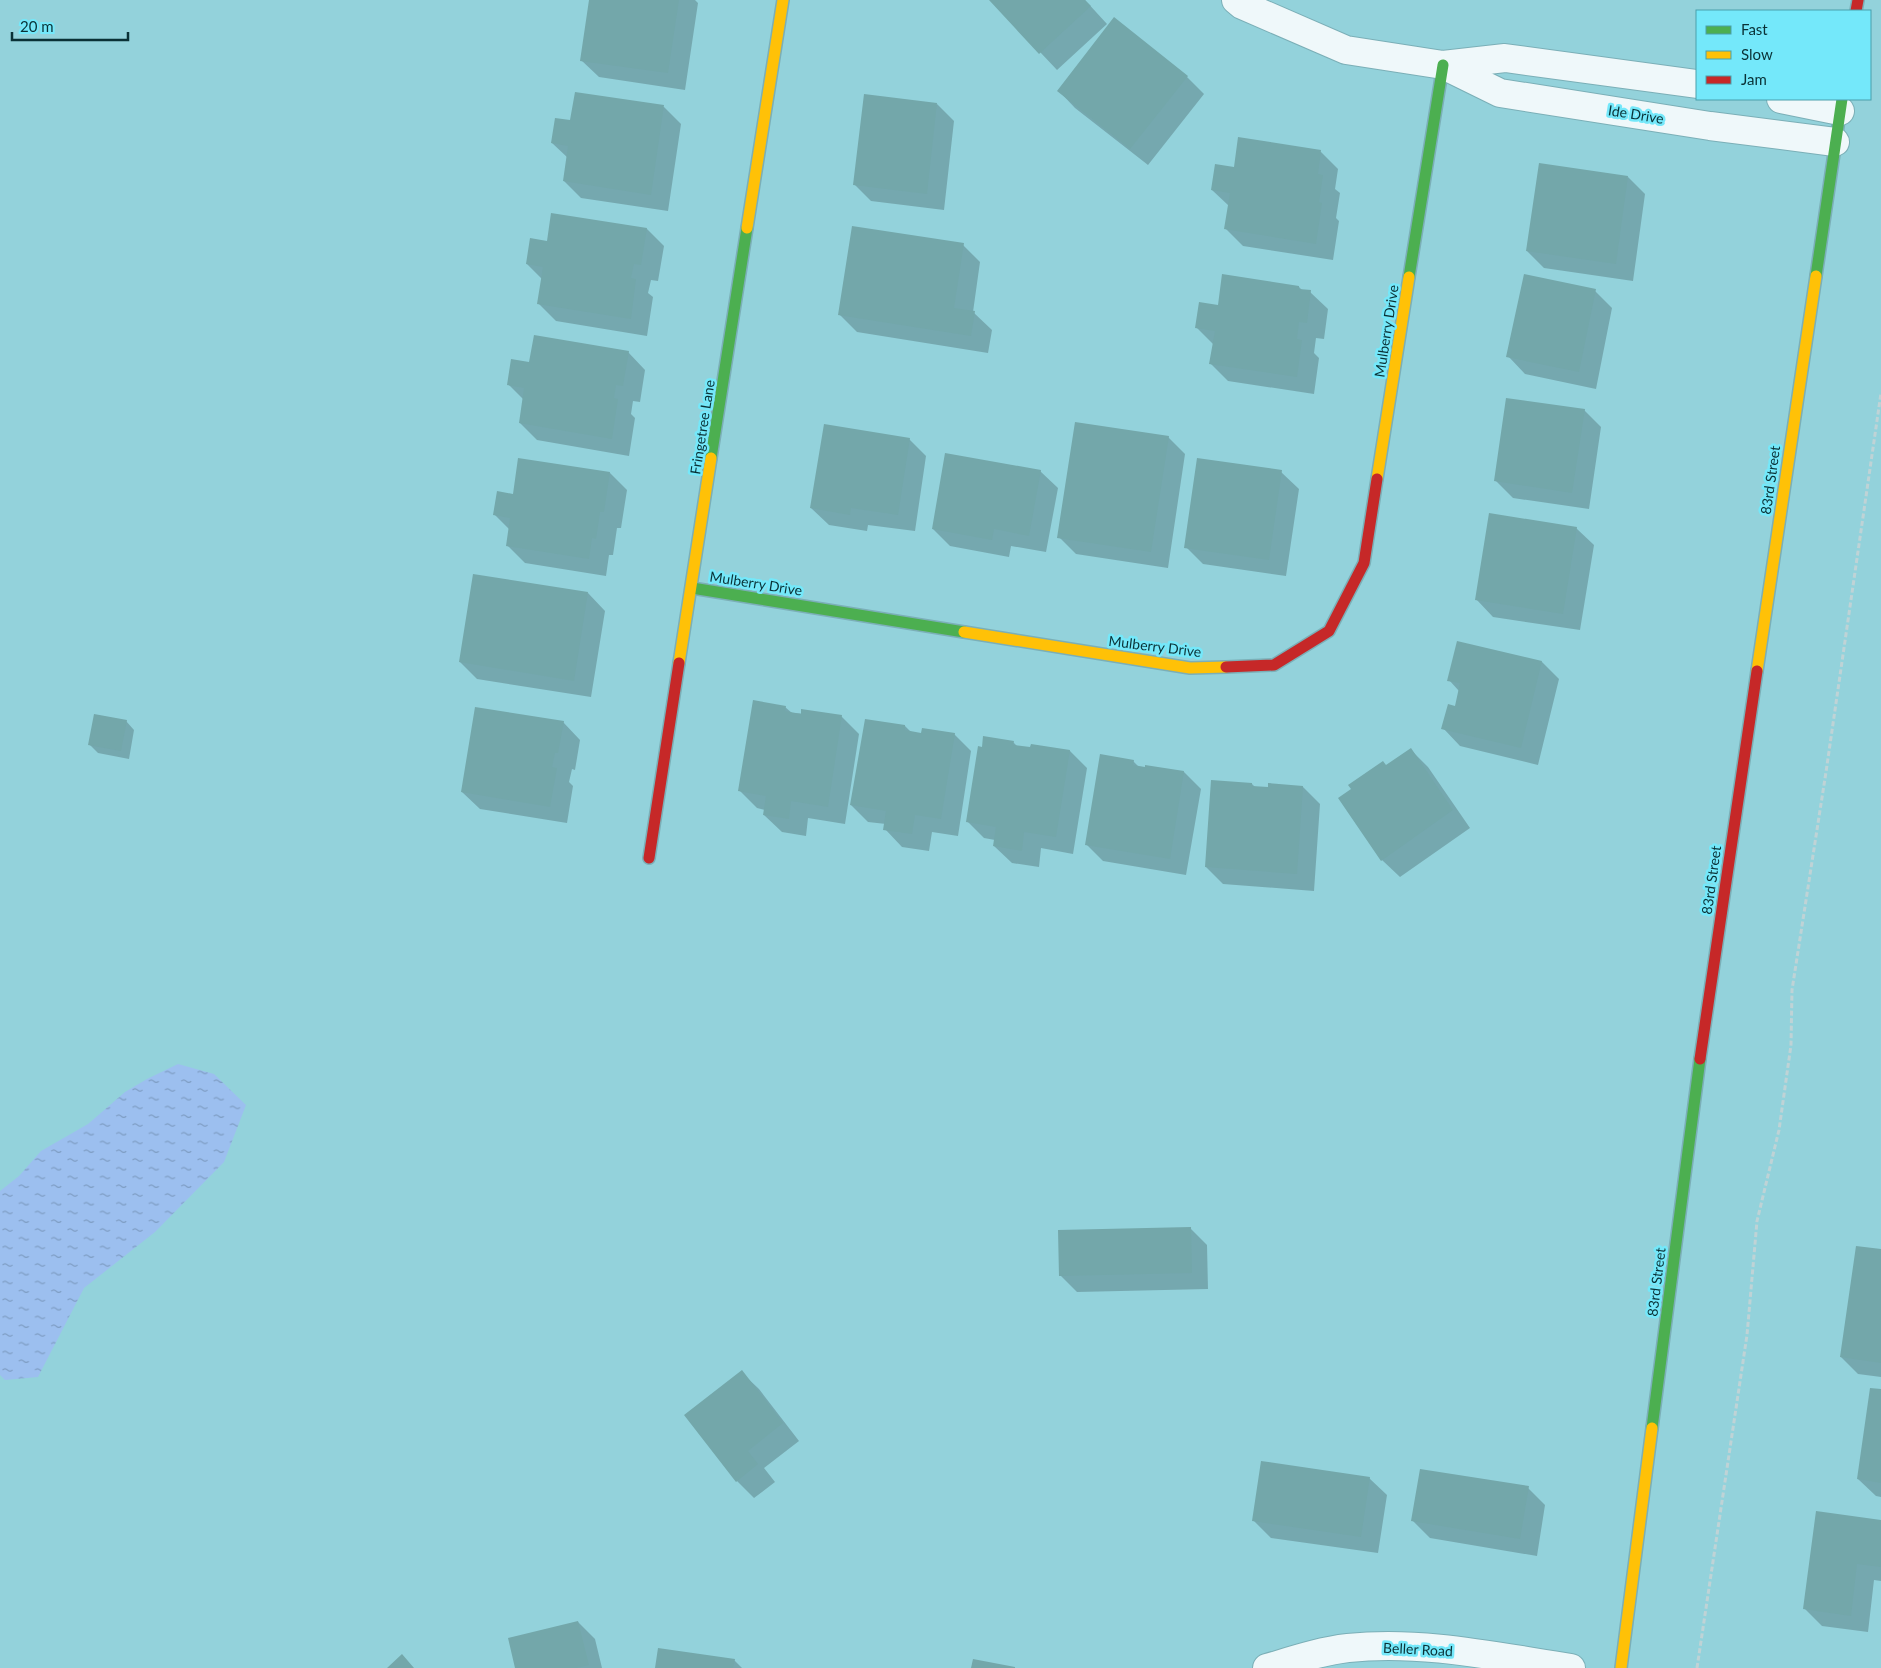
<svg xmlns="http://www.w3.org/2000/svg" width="1881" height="1668" viewBox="0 0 1881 1668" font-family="Lato,sans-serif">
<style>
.water{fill:url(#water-ripples)}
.shadow{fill:#0003}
.building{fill:#73a7aa}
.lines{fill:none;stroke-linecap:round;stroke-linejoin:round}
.street-casing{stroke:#7bafb7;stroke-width:30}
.fast-casing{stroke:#7bafb7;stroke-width:14}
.slow-casing{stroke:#7bafb7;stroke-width:14}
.jam-casing{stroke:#7bafb7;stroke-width:14}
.path{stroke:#bfd3d6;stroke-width:3;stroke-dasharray:5 2.5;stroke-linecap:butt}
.street{stroke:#eff8fa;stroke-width:28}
.fast{stroke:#4caf50;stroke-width:11}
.slow{stroke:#ffc107;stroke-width:11}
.jam{stroke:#c62828;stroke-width:11}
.labels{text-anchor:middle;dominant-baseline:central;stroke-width:5;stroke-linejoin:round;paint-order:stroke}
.street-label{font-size:14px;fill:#0a3136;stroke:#74e8fa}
</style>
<defs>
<pattern id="water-ripples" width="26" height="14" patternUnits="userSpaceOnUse" patternTransform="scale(1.25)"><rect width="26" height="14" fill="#9cbfef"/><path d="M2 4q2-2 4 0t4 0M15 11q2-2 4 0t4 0" fill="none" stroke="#7d9cc2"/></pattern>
</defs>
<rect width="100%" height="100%" fill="#93d2db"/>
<path class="water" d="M178 1064 214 1074 246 1105 224 1162 155 1232 84 1288 38 1377 5 1380 0 1375V1191L19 1176 41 1151 88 1124 125 1092 147 1079Z"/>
<path class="shadow" d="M590 0H695L698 3 685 90 599 77 581 60Z
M991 0H1085L1107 24 1057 70Z
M1187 77 1204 94 1148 165 1075 108 1058 90Z
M937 104 954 121 944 210 871 201 854 184Z
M664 107 681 124 668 211 581 198 564 181 568 158 552 143 571 121Z
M1321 152 1338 169 1335 189 1340 193 1336 218 1339 221 1333 260 1243 246 1225 228 1229 206 1212 190 1235 168Z
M1628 177 1645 194 1633 281 1544 268 1527 251Z
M647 229 664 246 658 281 651 280 648 293 653 297 647 336 556 321 539 304 542 279 527 264 548 242Z
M963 245 980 262 973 312 992 330 988 353 857 332 840 315Z
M1299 287 1302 290 1310 292 1328 309 1324 339 1316 338 1314 353 1319 358 1314 394 1228 381 1211 364 1214 345 1197 328Z
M1595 291 1612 308 1596 389 1525 374 1508 356Z
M628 352 645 370 640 402 633 401 631 414 635 418 629 456 537 440 520 423 524 400 508 384 530 363Z
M1584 410 1601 427 1589 509 1513 498 1496 481Z
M1168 437 1185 454 1168 568 1076 554 1059 537Z
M909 439 926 456 915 531 868 525 867 531 829 525 811 508Z
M1040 471 1058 488 1046 552 1011 546 1009 557 950 546 933 529Z
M1281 472 1299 489 1286 576 1203 564 1186 547Z
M610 473 627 490 621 528H617L613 555H609L606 576 525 563 508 546 510 530 495 515 514 495Z
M1576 528 1594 545 1580 630 1493 617 1476 599Z
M588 593 605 611 591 697 477 679 460 662Z
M1542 662 1559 679 1538 765 1460 746 1443 728 1456 707 1459 691 1449 680Z
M785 707 792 713 841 716 859 734 845 824 808 818 806 836 782 832 764 815 765 810 757 808 740 791Z
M126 721 134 730 129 759 98 753 90 745Z
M563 722 580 740 575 770 572 769 569 782 573 786 567 823 480 809 462 792Z
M905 726 911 732 922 734H954L971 751 958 836 932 832 929 851 902 847 885 829 886 824 868 822 851 805Z
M1013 742 1018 747 1070 751 1087 768 1073 854 1041 848 1039 867 1012 863 994 846 995 840 984 838 967 821Z
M1411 750 1428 767 1470 828 1400 877 1382 860 1387 767Z
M1133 761 1140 768 1184 772 1201 789 1186 875 1103 861 1086 844Z
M1252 784 1256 788 1303 787 1320 804 1314 891 1223 884 1206 867Z
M1190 1228 1207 1245 1208 1289 1077 1292 1060 1275Z
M1881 1251V1377L1858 1374 1841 1357Z
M741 1372 759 1389 799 1441 764 1468 775 1482 754 1498 737 1481Z
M1881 1391V1497L1876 1496 1858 1479Z
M1369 1478 1387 1495 1378 1553 1271 1538 1254 1521Z
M1528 1488 1545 1505 1537 1556 1430 1538 1413 1521Z
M1881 1521V1581L1874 1580 1868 1632 1822 1626 1805 1609Z
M578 1622 595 1639 602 1668H516Z
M734 1660 742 1668H656Z"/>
<path class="building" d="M589 0H679L668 73 580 61Z
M989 0H1085L1091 6 1039 54Z
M1114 17 1188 76 1130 149 1057 91Z
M575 92 664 105 651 195 563 181 568 146 551 143 555 118 570 120Z
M864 94 937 103 927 194 853 185Z
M1238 137 1321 150 1318 174 1323 175 1319 202 1322 203 1316 244 1224 229 1230 193 1211 190 1215 164 1234 167Z
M1539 163 1628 176 1616 264 1526 251Z
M551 213 647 228 641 265 634 264 631 278 636 279 631 319 537 304 543 267 526 264 530 238 547 241Z
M852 226 964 243 954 308 975 311 971 336 838 315Z
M1222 274 1299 286V289L1311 290 1307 323 1299 322 1297 339 1302 340 1297 377 1209 364 1215 331 1195 328 1199 302 1218 305Z
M1524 274 1596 289 1579 372 1506 357Z
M534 335 629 351 623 386 616 385 614 398 618 399 612 439 519 423 524 388 507 385 511 359 529 362Z
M1506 398 1585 409 1572 493 1494 481Z
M1075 422 1169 436 1151 552 1057 538Z
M824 424 910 438 898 515 851 508 850 515 810 508Z
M945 453 1041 470 1029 536 994 529 992 540 932 529Z
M518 458 610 472 604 512H600L596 539 592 538 589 559 506 546 510 518 493 515 497 491 513 494Z
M1197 458 1282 470 1269 560 1184 548Z
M1489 513 1577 527 1563 614 1475 600Z
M473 574 588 592 574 681 459 662Z
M1457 641 1542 661 1521 748 1441 729 1448 704 1455 706 1460 683 1447 681Z
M753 700 786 706 785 711 801 714V709L842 715 828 807 791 801 789 819 763 815 766 796 738 791Z
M475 707 564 721 558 753H555L552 767 557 768 550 807 461 792Z
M94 714 127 720 121 751 88 745Z
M865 719 905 725V730L921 733 922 728 955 733 941 819 915 815 912 834 883 830 886 811 850 805Z
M983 736 1014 741 1013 745 1030 747 1031 744 1070 750 1056 837 1024 832 1022 851 993 846 996 827 966 822 978 746 982 747Z
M1411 748 1453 810 1381 861 1338 798 1351 789 1348 785 1383 761 1386 765Z
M1100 754 1134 760 1133 765 1145 767V765L1184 771 1170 859 1085 845Z
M1211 780 1252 783V786L1268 787V783L1303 786 1297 874 1205 867Z
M1191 1227 1192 1273 1059 1276 1058 1230Z
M1856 1246 1881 1249V1363L1840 1357Z
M742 1370 783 1423 748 1451 758 1464 736 1482 684 1415Z
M1870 1388 1881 1389V1483L1857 1479Z
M1261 1461 1370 1477 1361 1537 1252 1521Z
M1420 1469 1529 1486 1520 1539 1411 1521Z
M1816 1511 1881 1520V1567L1857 1564 1851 1616 1803 1609Z
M578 1621 589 1665 576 1668H515L508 1638Z
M658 1648 735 1659 733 1668H655Z
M402 1654 414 1668H387Z
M973 1659 1015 1667V1668H971Z"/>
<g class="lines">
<g class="street-casing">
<path id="street" d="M1236 0 1242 5 1346 50 1443 65 1505 58 1697 84
M1443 65 1500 93 1710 126 1835 142
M1781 99 1840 111
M1267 1668C1294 1660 1321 1651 1348 1648 1423 1640 1498 1657 1571 1668"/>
</g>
<g class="fast-casing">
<path id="fast" d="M1816 276 1842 99
M1409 277 1443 65
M711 458 747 228
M692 588 964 632
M1652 1428 1700 1059"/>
</g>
<g class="slow-casing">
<path id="slow" d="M747 228 783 0
M1377 479 1409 277
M964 632 1190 668 1226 667
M679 663 711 458
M1757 671 1816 276
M1621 1668 1652 1428"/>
</g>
<g class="jam-casing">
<path id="jam" d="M1856 11 1858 0
M1226 667 1274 665 1329 631 1364 563 1377 479
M649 858 679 663
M1700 1059 1757 671"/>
</g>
<path class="path" d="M1697 1668 1747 1335 1757 1221 1779 1130 1791 1045 1792 990 1826 772 1881 393"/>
<use href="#street" class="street"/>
<use href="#fast" class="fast"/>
<use href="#slow" class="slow"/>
<use href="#jam" class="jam"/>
</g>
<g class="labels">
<g class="street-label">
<text transform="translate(1636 114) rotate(9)">Ide Drive</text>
<text transform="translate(1386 331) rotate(-81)">Mulberry Drive</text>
<text transform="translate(702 427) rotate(-81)">Fringetree Lane</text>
<text transform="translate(1770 480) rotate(-82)">83rd Street</text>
<text transform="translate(756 583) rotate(9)">Mulberry Drive</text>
<text transform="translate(1155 646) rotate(7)">Mulberry Drive</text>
<text transform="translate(1711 880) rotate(-82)">83rd Street</text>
<text transform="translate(1656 1282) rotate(-83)">83rd Street</text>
<text transform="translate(1418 1649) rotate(3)">Beller Road</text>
</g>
</g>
<rect x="1696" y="10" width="175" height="90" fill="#74e8fa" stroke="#4a9fac"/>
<rect x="1706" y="26" width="25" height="8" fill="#4caf50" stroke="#4a9fac"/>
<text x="1741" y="35" font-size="15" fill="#0a3136">Fast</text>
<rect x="1706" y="51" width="25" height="8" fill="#ffc107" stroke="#4a9fac"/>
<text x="1741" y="60" font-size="15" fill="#0a3136">Slow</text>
<rect x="1706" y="76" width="25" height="8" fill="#c62828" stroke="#4a9fac"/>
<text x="1741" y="85" font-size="15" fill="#0a3136">Jam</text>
<path d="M12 32v8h116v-8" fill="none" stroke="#0a3136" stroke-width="2.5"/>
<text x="20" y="32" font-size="15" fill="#0a3136" stroke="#74e8fa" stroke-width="4" paint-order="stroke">20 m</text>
</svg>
